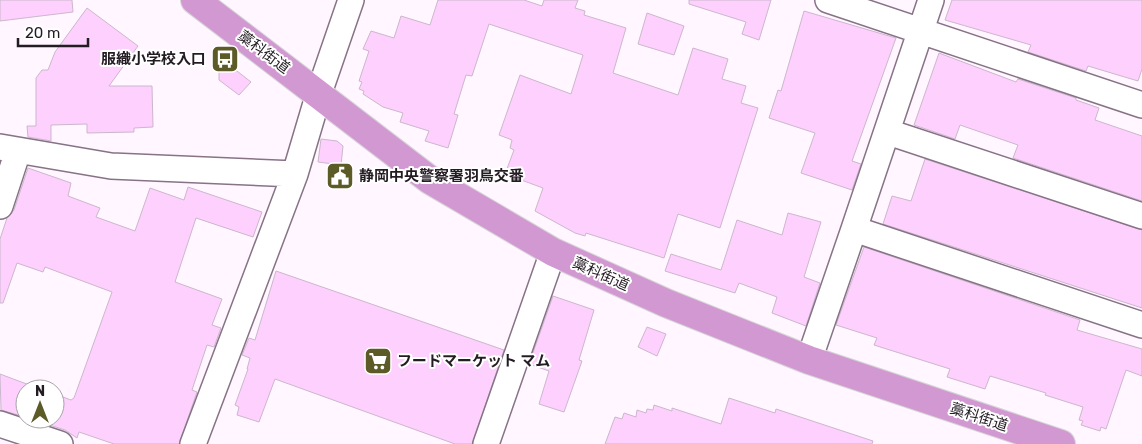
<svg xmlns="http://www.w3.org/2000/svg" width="1142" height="444" viewBox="0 0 1142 444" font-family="Rubik,'Noto Sans JP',sans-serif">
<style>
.building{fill:#fdd0fd;stroke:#ccb7cc}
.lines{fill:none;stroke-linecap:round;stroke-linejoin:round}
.minor-casing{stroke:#867386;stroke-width:28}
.trunk-casing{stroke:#d7d6d7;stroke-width:30}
.minor{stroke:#fff;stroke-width:25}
.trunk{stroke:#d298d2;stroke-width:28}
.labels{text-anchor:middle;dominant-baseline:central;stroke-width:4;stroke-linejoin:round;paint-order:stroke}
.street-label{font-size:15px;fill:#231c23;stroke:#fff}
.poi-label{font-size:15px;font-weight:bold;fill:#231c23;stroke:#fff;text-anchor:start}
</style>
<rect width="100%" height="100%" fill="#fff6ff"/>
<path class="building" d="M0 0H72L73 12 0 21Z
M438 0H524L542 6 544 0H578L575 8 585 11 584 15 626 28 613 73 678 95 693 48 728 59 722 79 746 86 741 103 758 108 720 228 678 214 664 258 586 233 585 236 575 233 535 211 543 188 505 174 514 150 510 148 512 140 499 135 520 75 571 94 583 55 489 24 472 76 466 75 454 114 458 115 448 148 425 141 429 131 400 122 403 113 383 107 363 94 364 91 359 89 362 82 359 81 369 51 363 49 371 31 394 38 401 16 430 25Z
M689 0H771L759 40 742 34 746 22 689 4Z
M952 0H1142V69L1138 81 1088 66 1086 71 1028 52 1031 45 945 20Z
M87 8 138 46 109 86H152L153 127 134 128V132L87 133V124L51 125V141L28 137 27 126H36V78L42 70H48L55 52Z
M804 11 896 38 852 161 861 164 852 190 801 173 815 133 769 118 778 90 781 91Z
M647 13 684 26 674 55 638 44Z
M939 53 1016 82 1018 79 1076 98V100L1099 108 1095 120 1142 136V201L1013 158 1018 145 960 125 955 139 914 125Z
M219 57 251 82 239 95 219 80Z
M321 139 337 141 343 146 341 165 318 162Z
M925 159 1142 230V308L883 224 892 196 911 201Z
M28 168 71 183 68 196 100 208 96 217 135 231 150 188 184 200 188 187 262 212 253 237 196 218 175 282 222 299 212 325 221 328 214 347 207 345 192 390 197 392 179 444H114L79 432 77 438 65 430 31 419H55V394L71 400 74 398 112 292 45 267 43 272 17 263 3 303H0V239L7 218 14 210Z
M788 213 821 222 804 277 820 283 806 326 772 313 777 297 739 283 735 293 665 271 671 254 721 270 737 220 782 235Z
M864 247 1080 320 1077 330 1142 349V376L1126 370 1106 429 1101 427 1100 431 1081 425 1083 421 1079 420 1083 407 1045 395 1046 393 990 376 985 389 947 377 950 369 874 345 877 338 836 325Z
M276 271 504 350 472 444H455L275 379 259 422 237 415 239 407 235 405 248 369H247L250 358 242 355 249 338 255 340Z
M553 296 594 310 579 360 582 361 564 412 539 404 549 371 529 364Z
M647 327 666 334 657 356 638 347Z
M0 374 40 389H25V417L1 410Z
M729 398 775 413 776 409 873 441 872 444H605L615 417 622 419 624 413 636 417 637 410 646 413 647 409 653 410 654 405 672 411V408L721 424Z"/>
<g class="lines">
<g class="minor-casing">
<path id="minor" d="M828 0 1142 105
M931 0 854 229 1142 325
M888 132 1142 216
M0 147 111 166 295 174
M0 206 18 151
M809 360 854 229
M0 424 60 444
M193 444 295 174 319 93 351 0
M486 444 553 252"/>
</g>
<g class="trunk-casing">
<path id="trunk" d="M195 0 430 180 553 252 666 303 809 360 1061 444"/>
</g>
<use href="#minor" class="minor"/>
<use href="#trunk" class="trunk"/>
</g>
<defs>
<g id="bus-square" transform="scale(1.4375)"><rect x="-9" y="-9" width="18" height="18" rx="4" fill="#5c5a26" stroke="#fff"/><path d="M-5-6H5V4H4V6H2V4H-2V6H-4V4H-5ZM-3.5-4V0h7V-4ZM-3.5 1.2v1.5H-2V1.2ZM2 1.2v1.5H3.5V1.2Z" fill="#fff"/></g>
<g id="civic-square" transform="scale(1.4375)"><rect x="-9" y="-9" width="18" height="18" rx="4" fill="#5c5a26" stroke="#fff"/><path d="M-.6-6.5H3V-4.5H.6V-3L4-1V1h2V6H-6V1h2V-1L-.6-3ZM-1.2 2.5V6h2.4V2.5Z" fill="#fff"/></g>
<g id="supermarket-square" transform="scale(1.4375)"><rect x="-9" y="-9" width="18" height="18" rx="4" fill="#5c5a26" stroke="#fff"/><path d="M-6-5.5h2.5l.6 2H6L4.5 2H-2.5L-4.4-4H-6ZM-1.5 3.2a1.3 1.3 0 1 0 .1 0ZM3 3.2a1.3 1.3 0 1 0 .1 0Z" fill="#fff"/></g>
</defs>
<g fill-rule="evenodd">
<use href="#bus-square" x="225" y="59"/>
<use href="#civic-square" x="340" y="176"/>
<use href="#supermarket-square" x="378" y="361"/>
</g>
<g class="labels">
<g class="street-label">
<text transform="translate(264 52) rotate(37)">藁科街道</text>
<text transform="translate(601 274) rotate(24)">藁科街道</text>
<text transform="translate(979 417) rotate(18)">藁科街道</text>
</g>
<g class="poi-label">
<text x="206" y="59" text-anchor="end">服織小学校入口</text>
<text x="359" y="176">静岡中央警察署羽鳥交番</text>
<text x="397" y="361">フードマーケット マム</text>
</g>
</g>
<g transform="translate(40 404)"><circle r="24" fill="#ffffff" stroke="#a7a4a7"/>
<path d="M0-4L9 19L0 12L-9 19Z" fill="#5c5a26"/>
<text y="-8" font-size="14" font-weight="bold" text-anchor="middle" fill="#231c23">N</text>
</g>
<path d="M18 38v8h70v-8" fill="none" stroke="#231c23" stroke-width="2.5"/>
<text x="25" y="38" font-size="15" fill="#231c23" stroke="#ffffff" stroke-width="4" paint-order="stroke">20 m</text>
</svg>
